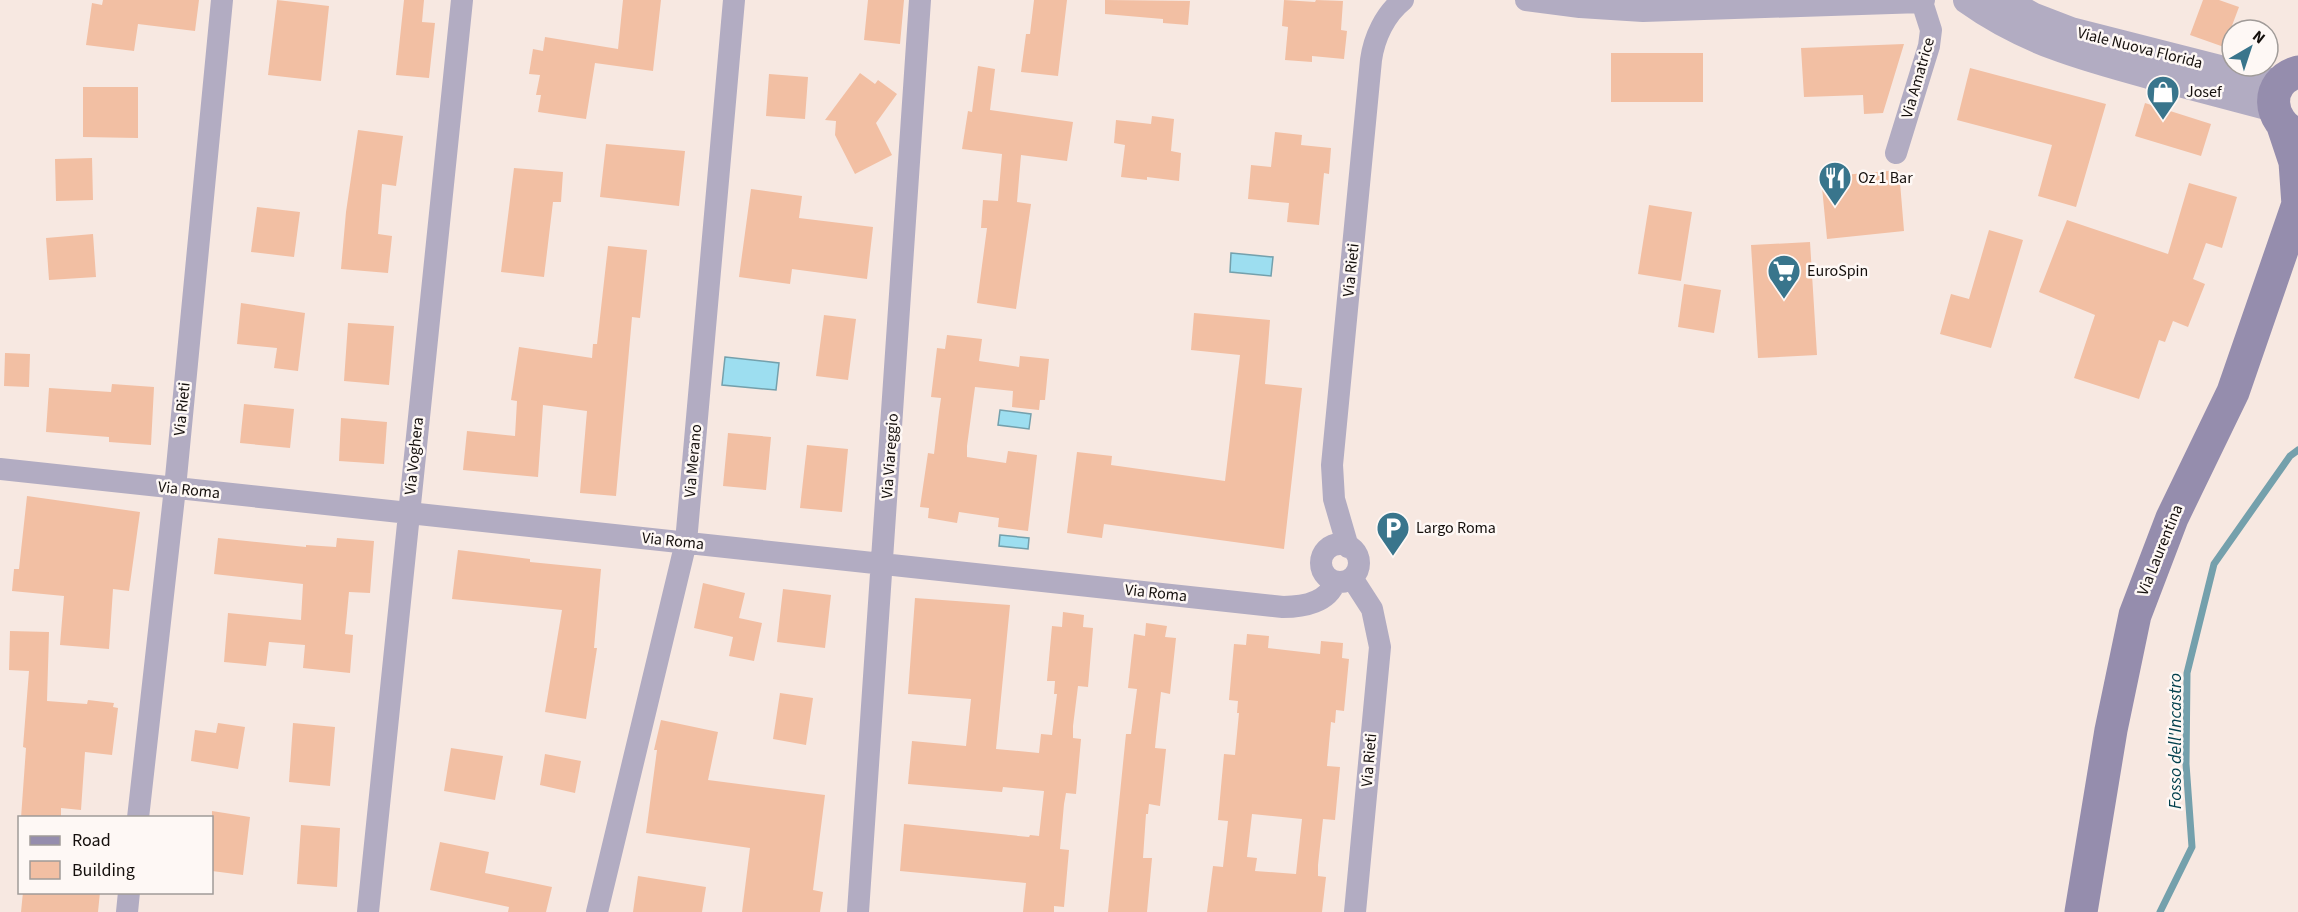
<svg xmlns="http://www.w3.org/2000/svg" width="2298" height="912" viewBox="0 0 2298 912" font-family="'Source Sans 3',sans-serif">
<style>
.water{fill:#9ddef0;stroke:#74a0ac;stroke-width:1.5}
.lines{fill:none;stroke-linecap:round;stroke-linejoin:round}
.stream{stroke:#74a0ac;stroke-width:7}
.building{fill:#f2bfa3;fill-rule:evenodd}
.minor{stroke:#b2acc2;stroke-width:22}
.tertiary{stroke:#b2acc2;stroke-width:28}
.secondary{stroke:#958dad;stroke-width:33}
.labels{text-anchor:middle;dominant-baseline:central;stroke-width:5;stroke-linejoin:round;paint-order:stroke}
.street-label{font-size:16px;fill:#140f0c;stroke:#fef8f5}
.poi-label{font-size:16px;fill:#140f0c;stroke:#fef8f5;text-anchor:start}
.water-label{font-size:18px;font-style:italic;fill:#02404d;stroke:#fef8f5}
</style>
<rect width="100%" height="100%" fill="#f7e8e1"/>
<path class="water" d="M1231 253 1273 257 1271 276 1230 272Z
M725 357 779 363 776 390 722 385Z
M1000 410 1031 414 1029 429 998 425Z
M1000 535 1029 538 1028 549 999 546Z"/>
<g class="lines">
<path class="stream" d="M2160 912 2192 847 2186 764 2187 673 2214 564 2290 456 2298 450"/>
</g>
<path class="building" d="M103 0H199L195 31 138 24 134 51 86 45 92 3 102 5Z
M277 0 329 6 321 81 268 75Z
M404 0H424L422 22 435 23 429 78 396 75Z
M623 0H661L653 71 595 63 586 119 538 112 541 95H536L540 75 529 74 533 49 543 51 545 37 618 49Z
M868 0H904L900 44 864 40Z
M1034 0H1067L1058 76 1021 72 1026 34H1030Z
M1105 0 1190 1 1188 25 1163 23V19L1105 14Z
M1284 0 1315 2 1316 0 1343 1 1341 30 1347 31 1344 59 1312 56V62L1285 60 1288 27 1282 26Z
M2203 0H2219L2239 7 2224 47 2190 35Z
M1904 44 1883 113 1864 114 1863 95 1804 97 1801 48Z
M1611 53H1703V102H1611Z
M978 66 995 69 990 110 1073 122 1067 161 1021 155 1017 202 1031 204 1016 309 977 303 987 228H981L983 200 998 201 1002 154 962 149 968 111 972 112Z
M1970 68 2106 104 2076 207 2038 196 2052 145 1957 120Z
M860 73 875 84 878 80 897 94 876 123 892 155 855 174 835 135 836 121 825 120Z
M769 74 808 77 805 119 766 116Z
M83 87H138V138L83 137Z
M2145 103 2211 124 2201 156 2135 136Z
M1152 116 1174 119 1171 151 1181 153 1179 181 1147 177V180L1121 177 1125 145 1114 143 1116 120 1151 124Z
M358 130 403 136 396 186 382 184 378 234 392 236 388 273 341 269 346 212Z
M1275 132 1302 135 1301 145 1331 148 1329 174 1324 173 1319 225 1287 222 1289 203 1248 199 1251 165 1271 167Z
M606 144 685 151 679 206 600 197Z
M92 158 93 200 56 201 55 159Z
M514 168 563 172 561 202H553L544 277 501 272Z
M1899 170 1904 231 1827 239 1821 177Z
M2189 183 2237 197 2222 248 2206 243 2193 279 2205 284 2188 327 2173 321 2165 342 2159 340 2139 399 2074 378 2095 315 2039 292 2067 220 2168 254Z
M751 189 802 196 799 218 873 227 867 279 792 269 790 284 739 277Z
M1649 205 1692 212 1681 281 1638 274Z
M257 207 300 212 294 257 251 252Z
M1989 230 2023 240 1991 348 1940 334 1951 294 1969 299Z
M93 234 96 277 49 280 46 238Z
M1810 242 1817 355 1758 358 1751 245Z
M608 246 647 250 640 318 632 317 616 496 580 493 587 411 543 405 538 477 463 470 467 431 515 436 517 401 511 400 519 347 592 358 593 344H597Z
M1684 284 1721 290 1714 333 1678 327Z
M241 303 305 313 298 371 274 368 277 348 237 344Z
M1194 313 1270 320 1265 384 1302 388 1284 549 1104 524 1102 538 1067 533 1077 452 1112 456 1111 465 1225 481 1240 355 1191 350Z
M824 315 856 319 848 380 816 376Z
M348 323 394 326 389 385 344 381Z
M947 335 982 339 979 361 1019 367 1020 356 1049 359 1045 400H1040L1039 410 1012 407 1013 391 975 387 967 446V457L1006 463 1008 451 1037 455 1028 531 998 527 999 518 959 512 957 523 928 518 929 508 920 507 928 453 934 454 939 412 941 398 931 397 937 348 945 349Z
M5 353 30 354 29 387 4 386Z
M112 384 154 387 151 445 109 442V437L46 432 49 388 111 392Z
M244 404 294 409 290 448 240 443Z
M341 418 387 422 384 464 339 461Z
M728 433 771 437 766 490 723 486Z
M807 445 848 449 842 512 800 508Z
M27 496 140 512 129 591 113 589 109 649 60 645 64 596 12 591 14 569H19Z
M218 538 306 547V545L336 547 337 538 374 541 370 593 349 592 345 634 353 635 350 673 303 668 305 645 269 642 266 666 224 662 228 613 301 620 303 584 214 574Z
M458 550 530 559V562L601 569 594 648H597L586 719 545 712 562 610 452 599Z
M703 583 745 593 739 618 762 623 754 661 729 656 733 637 694 628Z
M783 589 831 595 825 648 777 642Z
M915 598 1010 605 996 749 1039 753 1041 734 1052 735 1057 694H1054L1055 681H1047L1052 626 1062 627 1063 612 1084 615 1083 627 1093 628 1088 687 1078 686 1073 726V738L1081 739 1076 794 1066 793 1064 804 1060 849 1069 850 1064 907 1054 906V912H1023L1026 883 900 871 904 824 1029 837 1030 835 1039 836 1044 791 1003 787 1002 792 908 784 912 741 966 746 971 699 908 694Z
M1146 623 1167 626 1165 637 1176 638 1170 694 1161 692 1156 737 1155 748 1166 749 1160 806 1149 804 1148 814H1146L1143 858H1152L1147 912H1108L1126 734H1131L1137 689 1128 688 1134 634 1145 636Z
M10 631 49 632 47 701 87 704 88 700 114 703 113 707 118 708 112 755 85 752 81 810 61 808V818H21L26 748 23 747 29 671 9 670Z
M1247 634 1269 636 1268 648 1320 654 1321 641 1343 643 1342 658 1349 659 1344 711 1336 710 1335 723 1331 722 1327 766 1340 767 1335 820 1323 819 1318 865V876L1326 877 1322 912H1207L1213 866 1223 867 1228 821 1218 820 1224 754 1235 755 1239 713H1237L1238 701 1229 700 1234 644 1246 645ZM1252 814 1302 819 1296 874 1255 871 1257 858 1247 857Z
M780 693 813 698 806 745 773 739Z
M661 720 718 732 708 780 825 795 813 890 823 892 820 912H742L750 848 646 833 657 750H654Z
M218 723 245 727 238 769 191 761 195 730 216 733Z
M293 723 335 727 330 786 289 782Z
M451 748 503 756 495 800 444 791Z
M545 754 581 761 575 793 540 785Z
M212 811 250 817 243 875 212 871Z
M301 825 340 828 337 887 297 884Z
M440 842 489 852 485 873 552 887 546 912H508L509 907 430 890Z
M638 876 706 887 702 912H633Z
M23 892H100L98 912H21Z"/>
<g class="lines">
<path class="minor" d="M1526 0 1580 7 1643 11 1922 2 1924 0
M1896 153 1929 46 1931 30 1922 2
M0 469 1283 607C1304 607 1328 602 1335 582
M1321 563a19 19 0 1 1 38 0a19 19 0 1 1-38 0Z
M1348 547 1334 499 1332 465 1371 60C1374 38 1385 14 1403 0
M1352 578 1372 609 1380 647 1355 912
M138 818 175 488 222 0
M127 912 129 892
M368 912 462 0
M597 912 686 542 734 0
M858 912 920 0"/>
<path class="tertiary" d="M1967 0C2024 41 2083 57 2149 75 2191 86 2232 97 2274 108
M2004 0 2032 16 2071 31 2279 84"/>
<path class="secondary" d="M2298 72C2264 82 2267 122 2298 135
M2283 126 2295 162 2298 205
M2081 912 2111 730 2135 615 2172 518 2233 392 2298 204"/>
</g>
<defs>
<g id="shop-pin" transform="scale(1.725)"><path d="M0 17L-7.5 6A9.5 9.5 0 1 1 7.5 6Z" fill="#39758c" stroke="#fef8f5"/><path d="M-5-2.5h2.3a2.7 3.5 0 0 1 5.4 0H5L5.5 6h-11ZM-1.5-2.5h3a1.5 2.3 0 0 0-3 0Z" fill="#fff"/></g>
<g id="restaurant-pin" transform="scale(1.725)"><path d="M0 17L-7.5 6A9.5 9.5 0 1 1 7.5 6Z" fill="#39758c" stroke="#fef8f5"/><path d="M-5-6h1v4h1v-4h1v4h1v-4h1v5L-1.5 .5V6h-2V.5L-5-1ZM5-6V6H3V1.5H1.5Q1.5-4 5-6Z" fill="#fff"/></g>
<g id="supermarket-pin" transform="scale(1.725)"><path d="M0 17L-7.5 6A9.5 9.5 0 1 1 7.5 6Z" fill="#39758c" stroke="#fef8f5"/><path d="M-6-5.5h2.5l.6 2H6L4.5 2H-2.5L-4.4-4H-6ZM-1.5 3.2a1.3 1.3 0 1 0 .1 0ZM3 3.2a1.3 1.3 0 1 0 .1 0Z" fill="#fff"/></g>
<g id="parking-pin" transform="scale(1.725)"><path d="M0 17L-7.5 6A9.5 9.5 0 1 1 7.5 6Z" fill="#39758c" stroke="#fef8f5"/><path d="M-3.5-5.5H1a3.5 3.5 0 0 1 0 7H-1V5.5H-3.5ZM-1-3.4V-.6H.8a1.4 1.4 0 0 0 0-2.8Z" fill="#fff"/></g>
</defs>
<g fill-rule="evenodd">
<use href="#shop-pin" x="2163" y="92"/>
<use href="#restaurant-pin" x="1835" y="178"/>
<use href="#supermarket-pin" x="1784" y="271"/>
<use href="#parking-pin" x="1393" y="528"/>
</g>
<g class="labels">
<g class="street-label">
<text transform="translate(2140 48) rotate(14)">Viale Nuova Florida</text>
<text transform="translate(1918 78) rotate(-74)">Via Amatrice</text>
<text transform="translate(1351 270) rotate(-84)">Via Rieti</text>
<text transform="translate(182 409) rotate(-84)">Via Rieti</text>
<text transform="translate(414 456) rotate(-84)">Via Voghera</text>
<text transform="translate(890 456) rotate(-86)">Via Viareggio</text>
<text transform="translate(693 461) rotate(-85)">Via Merano</text>
<text transform="translate(189 490) rotate(6)">Via Roma</text>
<text transform="translate(673 541) rotate(6)">Via Roma</text>
<text transform="translate(2160 550) rotate(-68)">Via Laurentina</text>
<text transform="translate(1156 593) rotate(6)">Via Roma</text>
<text transform="translate(1369 760) rotate(-85)">Via Rieti</text>
</g>
<g class="poi-label">
<text x="2186" y="92">Josef</text>
<text x="1858" y="178">Oz 1 Bar</text>
<text x="1807" y="271">EuroSpin</text>
<text x="1416" y="528">Largo Roma</text>
</g>
<g class="water-label">
<text transform="translate(2175 741) rotate(-90)">Fosso dell'Incastro</text>
</g>
</g>
<rect x="18" y="816" width="195" height="78" fill="#fef8f5" stroke="#a09b98" stroke-width="1.5"/>
<rect x="30" y="836" width="30" height="9" fill="#958dad" stroke="#a09b98" stroke-width="1.5"/>
<text x="72" y="846" font-size="18" fill="#140f0c">Road</text>
<rect x="30" y="861" width="30" height="18" fill="#f2bfa3" stroke="#a09b98" stroke-width="1.5"/>
<text x="72" y="876" font-size="18" fill="#140f0c">Building</text>
<g transform="translate(2250 48) rotate(39)"><circle r="28" fill="#fef8f5" stroke="#a09b98" stroke-width="1.5"/>
<path d="M0-4.5L10 22L0 15L-10 22Z" fill="#39758c"/>
<text y="-9" font-size="16" font-weight="bold" text-anchor="middle" fill="#140f0c">N</text>
</g>
</svg>
